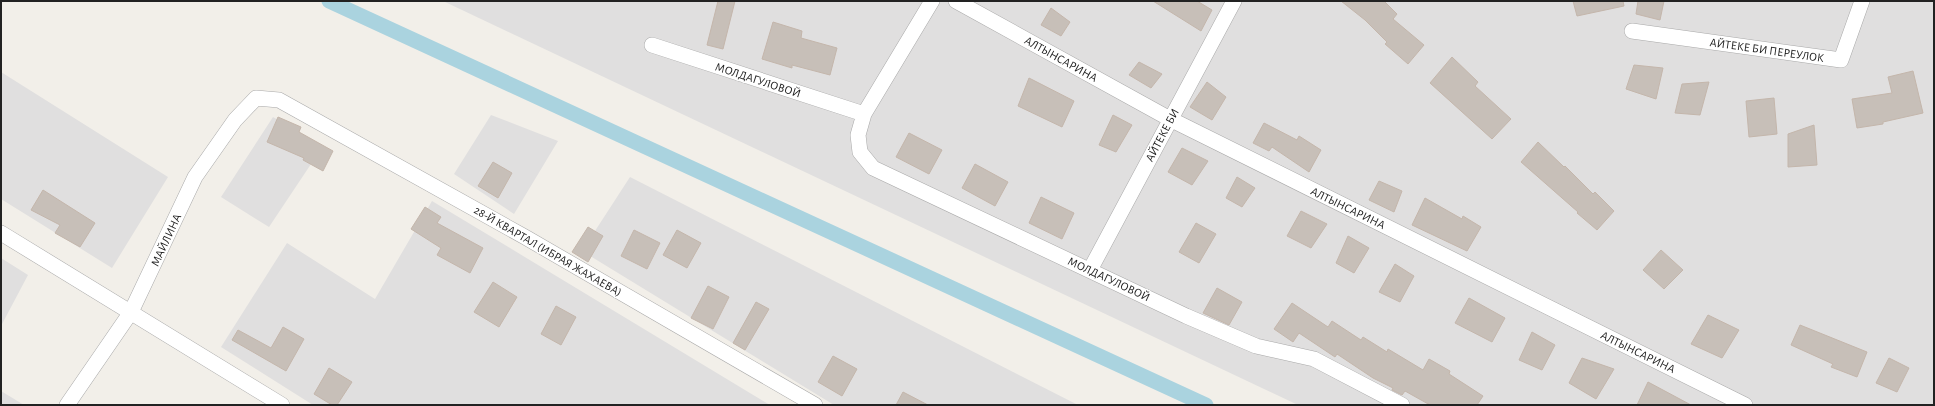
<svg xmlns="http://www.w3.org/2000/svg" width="1935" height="406" viewBox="0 0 1935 406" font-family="'Alegreya Sans',sans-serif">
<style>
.residential{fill:#e0dfdf}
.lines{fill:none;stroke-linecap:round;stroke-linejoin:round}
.canal{stroke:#aad3df;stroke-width:15}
.building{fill:#c7bfb8;stroke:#c4b6ab}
.minor-casing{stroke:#a9a9a9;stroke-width:16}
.minor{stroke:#fff;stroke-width:15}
.labels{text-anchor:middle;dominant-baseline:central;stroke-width:3;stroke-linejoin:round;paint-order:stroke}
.street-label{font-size:12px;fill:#222;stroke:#fff}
</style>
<rect width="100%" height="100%" fill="#f2efe9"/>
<path class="residential" d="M443 1H1934V405H1298Z
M1 72 168 177 112 268 1 199Z
M491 115 558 141 514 214 454 174Z
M273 117 323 146 269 227 221 197Z
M630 177 1078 405H834L582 251Z
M432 201 770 405H313L221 347 287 243 375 299Z
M1 258 28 275 1 326Z
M1 391 24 405H1Z"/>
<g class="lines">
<path class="canal" d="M329 1 1206 405"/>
</g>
<path class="building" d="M718 1H735L723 49 707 45Z
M1153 1H1197L1212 10 1201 31Z
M1341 1H1384L1397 14 1393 19 1424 45 1408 64 1385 44 1387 42 1365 20Z
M1573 1H1623L1624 6 1577 16Z
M1638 1H1664L1660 20 1636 14Z
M1051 8 1070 22 1061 36 1041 25Z
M773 22 802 31 801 38 837 48 830 75 792 65V68L762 59Z
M1452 57 1478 82 1475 86 1511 119 1492 139 1430 83Z
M1139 62 1162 74 1151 88 1129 75Z
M1634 65 1663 68 1656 99 1626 89Z
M1913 71 1923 113 1883 122V124L1857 128 1852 99 1892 93 1888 77Z
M1029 78 1074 101 1062 127 1018 106Z
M1207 82 1226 97 1212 120 1190 107Z
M1709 82 1700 115 1675 113 1682 84Z
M1774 98 1777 134 1749 137 1746 101Z
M1113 115 1132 125 1116 152 1099 145Z
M278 117 301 127 299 132 333 151 323 171 303 160 304 158 267 142Z
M1264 123 1297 140 1299 136 1321 150 1309 172 1272 147 1269 151 1253 143Z
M1814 125 1817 165 1788 167V134Z
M909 133 942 150 929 174 896 157Z
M1538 142 1564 167 1565 166 1593 194 1595 192 1614 211 1597 230 1577 213 1578 212 1521 162Z
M1182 148 1208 161 1192 185 1168 172Z
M493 162 512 173 498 198 478 186Z
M975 164 1008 182 995 206 962 188Z
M1237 177 1255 188 1242 207 1226 198Z
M1379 181 1402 191 1394 212 1369 200Z
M43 190 95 223 80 247 55 233 60 225 31 210Z
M1041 197 1074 213 1062 239 1029 223Z
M1425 198 1462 219 1463 216 1481 227 1467 251 1412 225Z
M425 207 441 217 437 223 483 248 470 273 437 255 441 248 411 229Z
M1301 211 1327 224 1311 248 1287 236Z
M1196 223 1216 234 1199 263 1179 252Z
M588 227 603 236 588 262 572 252Z
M634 230 660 243 647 269 621 256Z
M677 230 701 243 687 268 663 255Z
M1348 236 1369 248 1354 273 1336 263Z
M1661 250 1683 270 1664 289 1643 270Z
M1395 264 1414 276 1400 302 1379 292Z
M493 282 517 297 499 327 474 312Z
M708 286 729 297 713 329 691 318Z
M1217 288 1242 302 1229 325 1203 313Z
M1469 298 1505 318 1492 342 1455 323Z
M756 302 769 309 745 350 733 343Z
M1292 303 1328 327 1332 321 1361 340 1363 337 1387 352 1388 349 1423 370 1429 359 1450 371 1449 374 1483 396 1477 405H1430L1405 391 1402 395 1392 390 1393 388 1373 378 1337 354 1335 357 1299 333 1293 342 1274 329Z
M556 306 576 317 561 345 541 334Z
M1708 315 1739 330 1722 358 1691 344Z
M1800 325 1867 352 1857 377 1831 367 1833 364 1791 345Z
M283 327 304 339 286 371 232 340 238 330 271 348Z
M1532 332 1555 345 1542 370 1519 360Z
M833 356 857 369 842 396 818 382Z
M1582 358 1614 369 1596 399 1569 383Z
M1889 358 1909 368 1897 392 1876 383Z
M329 368 352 382 337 405H332L314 394Z
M1648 382 1691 405H1637Z
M903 392 928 405H896Z"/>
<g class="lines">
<g class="minor-casing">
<path id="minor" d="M932 1 864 114 858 135 860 152 873 168 1186 316 1256 346 1314 359 1402 405
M956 1 1170 119 1745 405
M1632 31 1841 60 1862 1
M652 45 864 114
M1 233 282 405
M1090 270 1234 1
M67 405 131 312 195 177 235 120 256 98 279 100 525 237 815 405"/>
</g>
<use href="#minor" class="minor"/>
</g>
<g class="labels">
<g class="street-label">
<text transform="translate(1767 50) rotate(8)">АЙТЕКЕ БИ ПЕРЕУЛОК</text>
<text transform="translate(1061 59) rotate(29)">АЛТЫНСАРИНА</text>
<text transform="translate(758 80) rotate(18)">МОЛДАГУЛОВОЙ</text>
<text transform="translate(1162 135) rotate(-62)">АЙТЕКЕ БИ</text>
<text transform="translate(1348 208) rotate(26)">АЛТЫНСАРИНА</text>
<text transform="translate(166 240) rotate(-65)">МАЙЛИНА</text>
<text transform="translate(548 251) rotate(30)">28-Й КВАРТАЛ (ИБРАЯ ЖАХАЕВА)</text>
<text transform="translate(1109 279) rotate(25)">МОЛДАГУЛОВОЙ</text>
<text transform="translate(1638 352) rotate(26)">АЛТЫНСАРИНА</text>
</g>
</g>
<rect width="1935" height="406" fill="none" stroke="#222222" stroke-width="4"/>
</svg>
